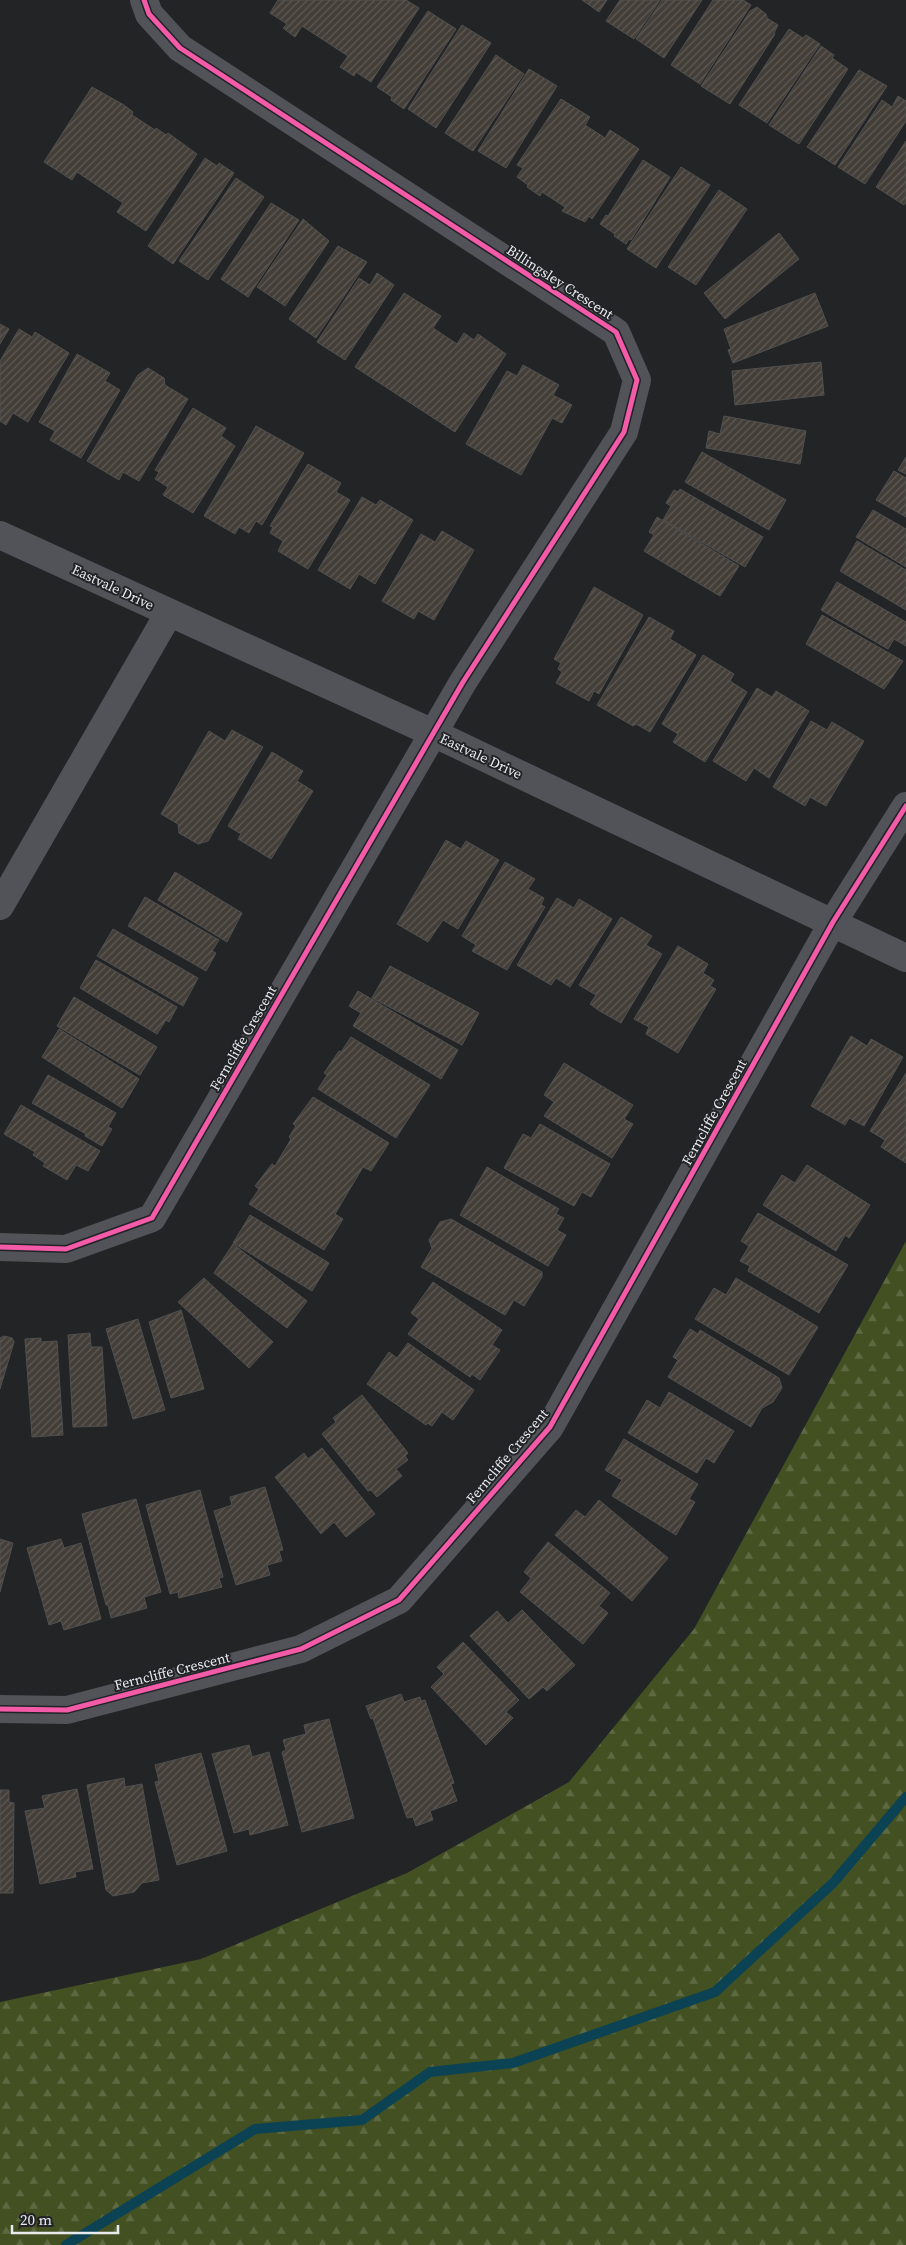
<svg xmlns="http://www.w3.org/2000/svg" width="906" height="2245" viewBox="0 0 906 2245" font-family="'Source Serif 4',serif">
<style>
.forest{fill:url(#forest-firs)}
.lines{fill:none;stroke-linecap:round;stroke-linejoin:round}
.stream{stroke:#0b4354;stroke-width:10}
.building{fill:url(#building-hatch);stroke:#505050}
.minor{stroke:#525259;stroke-width:28}
.cycleway-casing{stroke:#212327;stroke-width:8}
.cycleway{stroke:#f35aa7;stroke-width:5}
.labels{text-anchor:middle;dominant-baseline:central;stroke-width:4;stroke-linejoin:round;paint-order:stroke}
.street-label{font-size:14px;fill:#e8eaed;stroke:#212327}
</style>
<defs>
<pattern id="forest-firs" width="22" height="20" patternUnits="userSpaceOnUse" patternTransform="scale(1.25)"><rect width="22" height="20" fill="#435021"/><path d="M5 1l3.5 6h-7zM16 11l3.5 6h-7z" fill="#5e6942"/></pattern>
<pattern id="building-hatch" width="6" height="6" patternUnits="userSpaceOnUse" patternTransform="scale(1.25)"><rect width="6" height="6" fill="#443e38"/><path d="M-1 1l2-2M0 6l6-6M5 7l2-2" fill="none" stroke="#5f5a55"/></pattern>
</defs>
<rect width="100%" height="100%" fill="#222426"/>
<path class="forest" d="M906 1241V2245H0V2002L201 1959 407 1873 569 1782 694 1629Z"/>
<g class="lines">
<path class="stream" d="M66 2245 255 2129 362 2120 430 2072 513 2063 715 1992 833 1883 906 1797"/>
</g>
<path class="building" d="M278 0H406L419 8 371 82 356 72 354 76 340 67 348 56 302 26 295 37 283 28 287 24 270 13Z
M582 0H607L599 12Z
M620 0H660L634 39 606 21Z
M662 0H702L664 58 636 39Z
M713 0H743L751 5 700 84 671 65Z
M757 7 766 14 767 18 778 25 774 33 775 34 730 104 701 86 750 11Z
M428 11 456 29 404 109 391 100 392 97 377 87Z
M462 25 491 43 436 128 408 109Z
M789 29 803 38 806 35 820 44 767 123 739 105Z
M821 46 834 55 832 58 848 69 799 144 769 125Z
M496 55 524 74 473 151 445 133Z
M529 69 557 86 506 168 478 151Z
M859 70 887 86 835 165 807 147Z
M92 87 124 105 133 112 132 115 155 130 156 128 166 135 168 133 197 154 146 231 117 212 123 203 77 172 72 180 44 162Z
M898 96 906 101V121L865 184 838 167 882 100 892 107Z
M561 99 590 117 585 125 605 138 610 130 639 149 592 219 589 216 585 222 562 211 565 207 542 192 540 196 527 187 528 185 517 177 523 168 517 165Z
M906 141V202L904 205 876 187Z
M205 158 217 166 219 163 234 173 173 264 148 246Z
M643 160 670 177 631 240 629 239 626 244 614 236 615 234 600 224 606 215 608 216Z
M681 167 710 185 656 268 627 249Z
M236 178 264 197 208 280 179 261Z
M719 190 747 209 696 285 668 267Z
M271 203 299 220 248 297 221 279Z
M303 219 329 241 285 306 257 287Z
M779 233 799 259 725 319 704 293Z
M338 246 367 262 316 338 289 319Z
M377 273 394 285 345 360 317 342 359 278 370 285Z
M404 293 441 316 433 328 457 344 464 333 474 340 478 334 506 354 455 432 355 367Z
M815 293 828 326 733 363 728 350 731 349 724 329Z
M0 324 9 329 0 344Z
M19 329 32 337 35 332 69 353 28 422 13 413 6 425 0 421V361Z
M77 354 110 373 105 381 120 390 81 458 50 440 55 431 39 422Z
M821 362 824 395 735 405 732 371Z
M523 365 559 385 553 395 572 405 562 423 552 418 521 475 466 444 507 371 517 376Z
M148 368 164 378 165 385 188 399 139 481 123 472 119 480 87 461 138 375Z
M193 408 226 428 221 436 235 446 193 513 163 495 168 487 155 479 159 472 155 470Z
M724 416 806 431 800 464 706 448 709 431 720 434Z
M256 426 304 453 262 525 256 521 249 533 239 527 235 534 204 516Z
M702 452 786 500 769 530 685 482Z
M906 457V474L898 470Z
M308 464 341 483 336 492 350 500 308 569 278 551 283 541 270 533 273 527 270 526Z
M894 471 906 478V517L876 500Z
M680 489 763 537 745 567 663 520 671 506 666 503 674 490 678 492Z
M362 497 376 505 380 500 413 520 375 584 359 574 350 589 318 570Z
M873 510 906 529V567L856 537Z
M657 517 739 566 720 596 644 551 654 535 649 532Z
M442 531 474 550 434 620 418 611 414 619 382 601 421 534 435 542Z
M857 541 906 570V610L840 571Z
M837 582 906 622V646L894 639 888 649 821 610Z
M594 587 643 615 599 694 594 691 589 701 556 683 562 672 558 669 561 663 554 659Z
M822 615 903 661 884 689 806 644Z
M649 617 674 631 670 639 696 655 650 732 636 724 633 726 597 705Z
M703 655 734 674 730 681 747 692 705 762 673 742 678 734 662 724Z
M757 688 772 697 776 691 809 711 769 778 754 768 746 781 713 761Z
M811 721 827 730 832 722 864 741 826 806 810 797 805 806 773 787Z
M232 730 263 747 208 841 198 844 179 833 178 824 161 814 209 731 225 741Z
M272 752 303 771 297 781 313 791 271 859 238 839 241 834 228 826Z
M446 840 461 849 466 841 499 860 458 929 443 920 428 942 397 924Z
M505 862 535 879 528 889 544 898 541 905 545 907 507 970 472 951 476 945 462 936Z
M175 872 242 913 227 942 158 900Z
M145 897 219 940 212 951 216 953 206 971 128 926Z
M557 898 574 908 579 899 612 919 570 987 556 978 551 985 517 965Z
M621 917 652 936 646 945 662 954 621 1023 598 1010 590 1004 596 995 579 985Z
M113 929 198 978 183 1006 97 956Z
M678 946 708 964 703 973 714 980 710 986 716 989 678 1053 646 1034 649 1027 634 1019Z
M96 960 177 1007 169 1022 166 1020 157 1034 80 988Z
M390 966 479 1013 462 1045 372 998Z
M358 991 458 1050 441 1079 353 1026 361 1013 349 1006Z
M74 997 157 1047 140 1075 57 1026Z
M59 1029 139 1079 122 1108 42 1057Z
M851 1036 867 1046 871 1039 903 1057 864 1126 849 1118 845 1125 811 1106Z
M351 1037 430 1085 396 1138 318 1089 327 1075 324 1073 339 1051 341 1052Z
M564 1063 633 1105 624 1119 633 1124 612 1158 544 1116 554 1102 544 1095Z
M906 1073V1163L881 1147 885 1140 870 1131Z
M48 1075 116 1113 108 1127 112 1129 102 1146 85 1136 86 1134 32 1103Z
M313 1097 389 1143 371 1171 363 1167 335 1214 343 1219 324 1250 249 1204 259 1189 255 1186 272 1164 275 1166 291 1139 289 1137 296 1126 293 1124Z
M21 1105 100 1151 88 1171 76 1165 67 1180 43 1166 45 1163 33 1155 35 1152 4 1134Z
M540 1124 610 1164 591 1197 582 1192 574 1206 504 1168 523 1134 531 1138Z
M807 1165 870 1205 849 1238 845 1235 836 1251 763 1205 782 1175 795 1183Z
M487 1167 559 1209 556 1214 564 1218 557 1230 566 1235 548 1266 460 1215Z
M758 1213 848 1265 819 1313 748 1271 750 1266 740 1261 749 1246 741 1241Z
M250 1215 329 1263 312 1291 233 1243Z
M451 1219 542 1272V1277L524 1306 514 1300 505 1315 421 1267 432 1248 429 1240 440 1222Z
M233 1244 307 1301 287 1328 214 1273Z
M204 1278 273 1342 249 1368 178 1302Z
M736 1278 818 1327 789 1375 695 1319 714 1288 726 1295Z
M433 1282 502 1330 492 1345 500 1350 480 1380 472 1374 470 1377 408 1334 419 1319 411 1313Z
M181 1310 204 1389 171 1398 149 1322Z
M138 1319 165 1410 133 1419 106 1329Z
M690 1329 698 1334 700 1330 779 1378 782 1388 773 1402 762 1408 751 1427 668 1377 678 1360 673 1357Z
M90 1333 91 1347H102L107 1426 73 1427 68 1335Z
M4 1336 12 1338 14 1342 0 1389V1338Z
M41 1338V1342L57 1341 63 1435 32 1437 25 1339Z
M408 1343 474 1390 453 1420 442 1412 432 1426 427 1423 426 1425 367 1384 389 1352 397 1358Z
M669 1392 734 1431 714 1463 706 1458 697 1473 628 1433 647 1400 660 1408Z
M362 1395 408 1453 405 1456 408 1460 396 1469 402 1476 377 1497 371 1490 368 1491 322 1434 336 1422 333 1418Z
M624 1439 698 1484 689 1499 695 1502 676 1535 612 1496 622 1480 605 1470Z
M322 1448 375 1514 346 1537 334 1522 321 1534 275 1477 304 1453 308 1459Z
M265 1487 283 1550 279 1551 282 1561 267 1565 270 1575 236 1585 214 1511 232 1505 230 1497Z
M200 1490 223 1577 219 1578 222 1587 179 1598 178 1592 170 1594 146 1505Z
M136 1499 161 1592 144 1597 147 1608 111 1618 108 1605H106L82 1514Z
M599 1500 668 1558 632 1601 555 1535 576 1510 585 1517Z
M0 1539 13 1543 0 1592Z
M61 1539 64 1548 81 1543 101 1619 64 1630 61 1621 49 1625 27 1548Z
M548 1542 610 1593 599 1606 608 1613 583 1644 520 1592 531 1578 524 1572Z
M522 1610 575 1665 547 1691 543 1687 529 1699 470 1636 497 1611 508 1623Z
M463 1642 519 1700 506 1712 513 1718 486 1745 431 1687 444 1674 437 1667Z
M401 1694 404 1702 420 1697 421 1701 425 1700 454 1783 451 1784 457 1801 430 1811 433 1820 416 1826 413 1817 407 1818 373 1718 371 1719 366 1706Z
M329 1719 354 1818 302 1832 282 1752 286 1750 283 1740 306 1734 304 1725Z
M249 1745 252 1757 269 1752 288 1825 250 1835 249 1829 234 1833 212 1754Z
M201 1753 227 1851 177 1865 155 1782 159 1781 155 1765Z
M124 1778 125 1787 142 1784 159 1880 142 1883 134 1892 113 1896 106 1890 87 1785Z
M77 1789 93 1869 75 1872 76 1877 40 1884 25 1811 45 1808 42 1796Z
M0 1790H9V1802L14 1803 13 1893H0Z"/>
<g class="lines">
<path class="minor" d="M0 535 433 733 906 958
M0 906 169 613
M0 1247 66 1249 152 1218 463 682 624 432 637 380 616 332 180 48 149 14 144 0
M0 1709 67 1710 301 1649 399 1600 550 1427 833 922 906 806"/>
<g class="cycleway-casing">
<path id="cycleway" d="M0 1247 66 1249 152 1218 463 682 624 432 637 380 616 332 180 48 149 14 144 0
M0 1709 67 1710 301 1649 399 1600 550 1427 833 922 906 806"/>
</g>
<use href="#cycleway" class="cycleway"/>
</g>
<g class="labels">
<g class="street-label">
<text transform="translate(560 282) rotate(33)">Billingsley Crescent</text>
<text transform="translate(113 587) rotate(25)">Eastvale Drive</text>
<text transform="translate(481 756) rotate(25)">Eastvale Drive</text>
<text transform="translate(243 1038) rotate(-60)">Ferncliffe Crescent</text>
<text transform="translate(714 1112) rotate(-61)">Ferncliffe Crescent</text>
<text transform="translate(507 1456) rotate(-50)">Ferncliffe Crescent</text>
<text transform="translate(172 1671) rotate(-14)">Ferncliffe Crescent</text>
</g>
</g>
<path d="M12 2225v8h106v-8" fill="none" stroke="#e8eaed" stroke-width="2.5"/>
<text x="20" y="2225" font-size="15" fill="#e8eaed" stroke="#212327" stroke-width="4" paint-order="stroke">20 m</text>
</svg>
